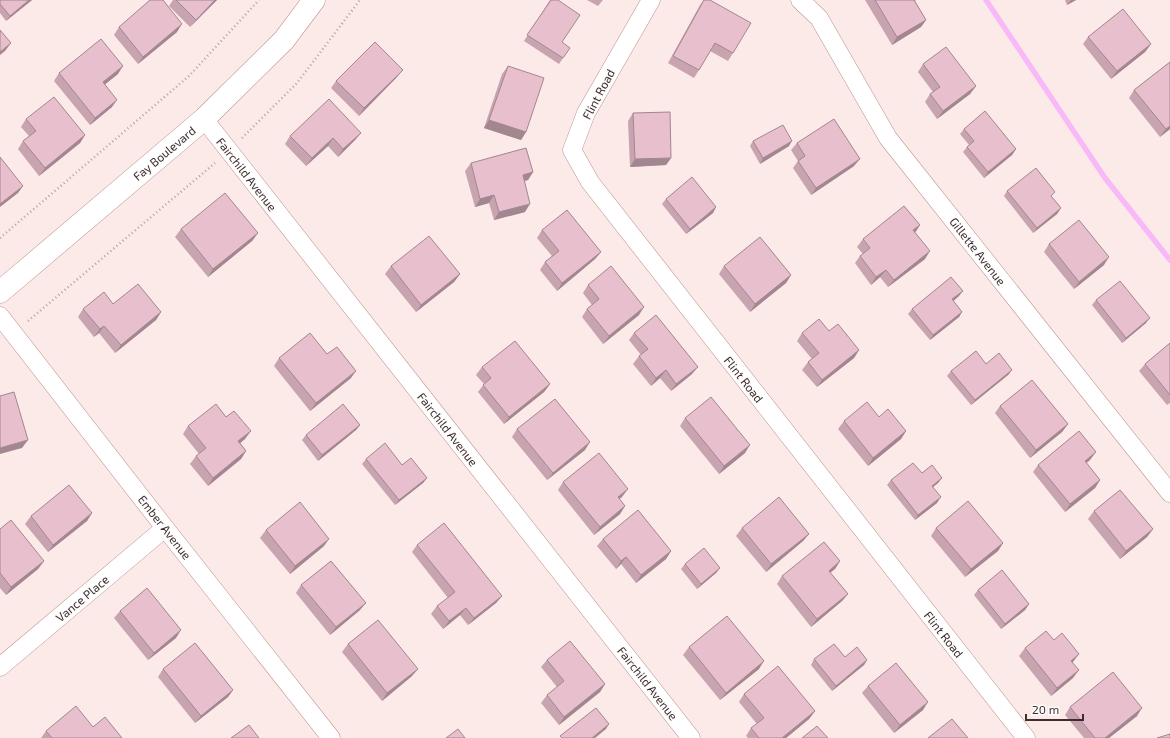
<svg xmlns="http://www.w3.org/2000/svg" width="1170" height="738" viewBox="0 0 1170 738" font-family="'Exo 2',sans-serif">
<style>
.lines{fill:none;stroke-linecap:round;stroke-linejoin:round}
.stream{stroke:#f8b9f9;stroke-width:5.5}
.street-casing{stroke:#ba928e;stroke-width:19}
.secondary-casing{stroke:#ba928e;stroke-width:23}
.path{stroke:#b3a2a0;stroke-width:2.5;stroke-dasharray:1 3;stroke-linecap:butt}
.street{stroke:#fff;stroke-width:18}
.secondary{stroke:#fff;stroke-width:22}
.wall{fill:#c7a4b0}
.shaded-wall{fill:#a28690}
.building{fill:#e7bfcd;stroke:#a28690}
.labels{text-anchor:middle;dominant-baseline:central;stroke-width:3;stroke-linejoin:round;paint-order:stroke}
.street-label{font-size:12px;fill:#3d2d2b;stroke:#fcfcfc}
</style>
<rect width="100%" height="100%" fill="#fceae8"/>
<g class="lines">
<path class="stream" d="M986 0 1105 178 1170 260"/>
<g class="street-casing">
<path id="street" d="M651 0 586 113 572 150 590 182 1026 738
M800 0 819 18 888 138 1170 493
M204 119 691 738
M0 316 165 528 331 738
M0 667 165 528"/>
</g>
<g class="secondary-casing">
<path id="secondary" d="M0 292 204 119 284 40 314 0"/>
</g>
<path class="path" d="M242 138 297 83 360 0
M0 238 189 76 259 0
M28 321 215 163"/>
<use href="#street" class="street"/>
<use href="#secondary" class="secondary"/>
</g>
<path class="wall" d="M0 0H32L6 21 0 13Z
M173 0H217L190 27 169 6Z
M550 0 562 42 563 58 559 64 524 41Z
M587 0H603L598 6Z
M704 0 733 53 728 61 710 51 699 70 694 78 668 63 700 5Z
M865 0H916L915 1 926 20 921 27 892 45Z
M1065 0H1076L1067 5Z
M119 27 177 32 138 64 114 35Z
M1088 37 1151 44 1145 52 1111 79 1083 44Z
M1170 62V129L1160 137 1129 98 1134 90Z
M923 64 976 86 970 94 937 119 925 102 930 94 933 92 918 72Z
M508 66 526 132 521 140 484 128 502 74Z
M59 73 118 74 105 84 112 107 90 125 54 81Z
M397 77 359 116 331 88 336 81Z
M633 113 671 158 666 165 630 167 628 121Z
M26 119 85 135 80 143 39 176 18 149 23 141 29 136 21 127Z
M964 129 1016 149 1012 155 984 178 963 152 967 147 969 145 960 134Z
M361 133 355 140 338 157 328 146 306 166 285 144 290 136Z
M753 141 789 146 760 164 750 146Z
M797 143 854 166 811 195 793 168 798 161 791 150Z
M471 163 533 172 528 180 524 181 525 212 494 220 489 203 475 207 465 171Z
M1007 191 1052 197 1061 208 1057 214 1033 233 1004 196Z
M666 199 716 207 713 213 686 234 662 204Z
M181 229 258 233 252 241 208 277 175 237Z
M542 230 601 252 595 259 557 291 540 270 545 262 552 256 537 238Z
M915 232 925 259 888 287 880 277 871 285 855 263 860 256 863 254 857 247 863 239Z
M1049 244 1104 265 1074 289 1044 252Z
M391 266 460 274 454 282 416 312 385 274Z
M724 266 791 275 786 283 750 312 719 274Z
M588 285 639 315 603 344 582 317 587 309 592 305 583 293Z
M959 296 953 301 962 312 959 317 930 340 908 314 912 309Z
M1096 300 1146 323 1122 343 1092 305Z
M113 304 161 312 156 320 115 353 99 333 94 337 78 317 83 309Z
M634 333 692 374 671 391 660 378 651 386 633 364 639 356 641 355 629 340Z
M802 333 859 350 854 358 817 387 802 370 808 362 812 359 797 341Z
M1170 343V403L1167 405 1139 371 1145 364Z
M279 358 351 378 310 411 274 366Z
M986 364 1012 370 1008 375 971 405 947 376 951 371Z
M482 367 550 384 544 392 504 424 478 392 484 384 476 375Z
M1000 406 1068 424 1062 432 1030 458 995 413Z
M226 417 245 439 240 443 246 451 241 459 208 486 190 464 196 456 199 454 183 434 188 426Z
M879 417 906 431 901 439 868 466 838 429 844 421Z
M685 418 745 453 719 474 680 426Z
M360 425 356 430 318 461 302 440 306 435Z
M517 429 585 450 547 480 512 437Z
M366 459 402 465 427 478 423 483 395 505 362 464Z
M1090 460 1086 463 1100 480 1095 488 1065 512 1033 472 1038 465Z
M922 473 942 478 938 483 933 487 937 503 915 520 887 485 891 480Z
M563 482 622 497 619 499 625 506 620 514 594 535 558 490Z
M1094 511 1153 529 1147 537 1120 559 1088 519Z
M92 513 87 521 48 552 25 524 31 516Z
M742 528 809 534 803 541 766 572 736 536Z
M936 528 1003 543 998 551 965 577 931 536Z
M0 529 44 561 38 569 6 595 0 588Z
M266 530 324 546 290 574 260 538Z
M603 539 671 551 666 559 636 583 621 564 616 569 597 546Z
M417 545 502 596 496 603 468 625 460 615 443 629 431 614 437 606 448 598 412 552Z
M840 561 835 569 830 573 848 594 842 601 811 627 777 584 782 576Z
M685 564 720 568 716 573 697 589 681 569Z
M301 585 360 610 330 635 296 593Z
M978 590 1029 604 1025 610 1001 629 974 595Z
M120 611 176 638 148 660 114 618Z
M1054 640 1073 662 1072 663 1073 678 1051 696 1019 656 1025 648Z
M348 644 412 676 382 701 342 652Z
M689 647 759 669 720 700 683 655Z
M845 657 867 660 864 665 832 691 811 665 814 659Z
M547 660 605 684 600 692 559 725 541 703 547 695 557 687 541 667Z
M163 669 233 690 228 697 195 723 158 677Z
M868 686 923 710 894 733 862 693Z
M744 694 815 711 809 719 786 738H748L746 736 751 728 757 724 739 702Z
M1070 707 1137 716 1109 738H1084L1065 715Z
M93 727 122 738H41L46 731Z"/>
<path class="shaded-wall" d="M29 0H32L6 21 10 16Z
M215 0H217L190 27 196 20Z
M1071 0H1076L1067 5Z
M926 20 921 27 892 45 897 37Z
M182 24 177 32 138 64 143 57Z
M11 43 5 51 0 55V52Z
M1151 44 1145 52 1111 79 1117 71Z
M123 66 118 74 98 90 103 82Z
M403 70 397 77 359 116 364 108Z
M976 86 970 94 937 119 943 111Z
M117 100 112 107 90 125 95 118Z
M489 120 526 132 521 140 484 128Z
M1170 126V129L1160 137 1166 129Z
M361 133 355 140 338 157 343 149Z
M85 135 80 143 39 176 45 168Z
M333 138 328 146 306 166 312 158Z
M792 141 789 146 760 164 763 158Z
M1016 149 1012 155 984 178 988 172Z
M671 158 666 165 630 167 635 159Z
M860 159 854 166 811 195 816 188Z
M533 172 528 180 517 183 523 175Z
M23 186 18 193 0 207V204Z
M494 195 489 203 475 207 480 199Z
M530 204 525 212 494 220 499 212Z
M716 207 713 213 686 234 690 229Z
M1061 208 1057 214 1033 233 1037 228Z
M920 225 915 233 913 230Z
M258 233 252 241 208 277 213 269Z
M930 251 925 259 888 287 894 280Z
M601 252 595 259 557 291 562 283Z
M1109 257 1104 265 1074 289 1079 282Z
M886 270 880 277 871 285 876 277Z
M460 274 454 282 416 312 421 305Z
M791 275 786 283 750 312 755 304Z
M963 291 959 296 949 305 952 299Z
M644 307 639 315 603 344 609 336Z
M161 312 156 320 115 353 121 345Z
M962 312 959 317 930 340 933 335Z
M1150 318 1146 323 1122 343 1126 338Z
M104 326 99 333 94 337 100 329Z
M859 350 854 358 817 387 822 380Z
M698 367 692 374 671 391 676 384Z
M666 370 660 378 651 386 656 378Z
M1012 370 1008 375 971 405 975 400Z
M356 371 351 378 310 411 316 403Z
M550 384 544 392 504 424 509 417Z
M1068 424 1062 432 1030 458 1036 450Z
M360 425 356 430 318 461 322 455Z
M251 431 245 439 233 449 238 441Z
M906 431 901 439 868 466 873 458Z
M28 440 22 448 0 454V448Z
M590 442 585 450 547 480 553 473Z
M750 445 745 453 719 474 724 466Z
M246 451 241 459 208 486 213 478Z
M1096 452 1090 460 1079 469 1085 461Z
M427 478 423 483 395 505 399 500Z
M942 478 938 483 928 491 932 486Z
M1100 480 1095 488 1065 512 1070 504Z
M628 489 622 497 612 504 618 497Z
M941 497 937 503 915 520 918 515Z
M625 506 620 514 594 535 600 527Z
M92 513 87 521 48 552 53 545Z
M1153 529 1147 537 1120 559 1126 551Z
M809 534 803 541 766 572 771 564Z
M329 539 324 546 290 574 295 566Z
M1003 543 998 551 965 577 971 569Z
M671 551 666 559 636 583 641 575Z
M626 557 621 564 616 569 621 561Z
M44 561 38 569 6 595 11 587Z
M840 561 835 569 823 578 829 571Z
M720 568 716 573 697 589 701 584Z
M848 594 842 601 811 627 817 619Z
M502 596 496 603 468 625 474 618Z
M366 603 360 610 330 635 336 627Z
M1029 604 1025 610 1001 629 1005 624Z
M466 608 460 615 443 629 449 621Z
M181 630 176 638 148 660 154 653Z
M1079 654 1073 662 1065 668 1071 661Z
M867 660 864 665 832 691 836 686Z
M764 661 759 669 720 700 726 693Z
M418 669 412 676 382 701 387 693Z
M1079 670 1073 678 1051 696 1057 688Z
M605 684 600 692 559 725 564 717Z
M233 690 228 697 195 723 201 716Z
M928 702 923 710 894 733 900 725Z
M1142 708 1137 716 1109 738H1105Z
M815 711 809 719 786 738H782Z
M609 724 606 729 595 738H592Z"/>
<path class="building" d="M0 0H29L10 16 0 4Z
M150 0H163L182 24 143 57 119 27Z
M176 0H215L196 20Z
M551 0H558L580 15 562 42 570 48 563 58 527 35Z
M704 0H710L751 23 733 53 715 43 699 70 673 56Z
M875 0H914L926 20 897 37Z
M1123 9 1151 44 1117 71 1088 37Z
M0 30 11 43 0 52Z
M101 39 123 66 103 82 117 100 95 118 59 73Z
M375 42 403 70 364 108 336 81Z
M946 47 976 86 943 111 930 94 940 87 923 64Z
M1170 62V126L1166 129 1134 90Z
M508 66 544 78 526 132 489 120Z
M54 97 85 135 45 168 23 141 36 131 26 119Z
M329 99 361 133 343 149 333 138 312 158 290 136Z
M985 111 1016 149 988 172 967 147 974 141 964 129Z
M670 112 671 158 635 159 633 113Z
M834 119 860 159 816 188 798 161 805 156 797 143Z
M783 125 792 141 763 158 753 141Z
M526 148 533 172 523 175 530 204 499 212 494 195 480 199 471 163Z
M0 157 23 186 0 204Z
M1036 168 1055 192 1051 196 1061 208 1037 228 1007 191Z
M692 177 716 207 690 229 666 199Z
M225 193 258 233 213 269 181 229Z
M904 206 920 225 913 230 930 251 894 280 886 270 876 277 860 256 870 248 863 239Z
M567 210 601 252 562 283 545 262 559 251 542 230Z
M1079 220 1109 257 1079 282 1049 244Z
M429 236 460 274 421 305 391 266Z
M760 237 791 275 755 304 724 266Z
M611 266 644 307 609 336 587 309 599 299 588 285Z
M951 277 963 291 952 299 962 312 933 335 912 309Z
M1120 281 1150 318 1126 338 1096 300Z
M138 284 161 312 121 345 104 326 100 329 83 309 104 292 113 304Z
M656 315 698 367 676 384 666 370 656 378 639 356 648 349 634 333Z
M819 319 829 331 838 324 859 350 822 380 808 362 819 353 802 333Z
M310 333 327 354 337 347 356 371 316 403 279 358Z
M515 341 550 384 509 417 483 385 491 378 482 367Z
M1170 343V395L1145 364Z
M976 351 986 364 999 353 1012 370 975 400 951 371Z
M1032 380 1068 424 1036 450 1000 406Z
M14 392 28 440 0 448V396Z
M711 397 750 445 724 466 685 418Z
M555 399 590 442 553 473 517 429Z
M867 402 879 417 888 409 906 431 873 458 844 421Z
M216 404 226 417 234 411 251 431 238 441 246 451 213 478 196 456 206 448 188 426Z
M343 404 360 425 322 455 306 435Z
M1079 431 1096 452 1085 461 1100 480 1070 504 1038 465Z
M385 443 402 465 411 458 427 478 399 500 366 459Z
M599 453 628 489 618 497 625 506 600 527 563 482Z
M913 463 922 473 932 465 942 478 932 486 941 497 918 515 891 480Z
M69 485 92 513 53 545 31 516Z
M1120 490 1153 529 1126 551 1094 511Z
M779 497 809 534 771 564 742 528Z
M968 501 1003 543 971 569 936 528Z
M300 502 329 539 295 566 266 530Z
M638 510 671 551 641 575 626 557 621 561 603 539Z
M11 520 44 561 11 587 0 573V529Z
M444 523 502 596 474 618 466 608 449 621 437 606 455 592 417 545Z
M824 542 840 561 829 571 848 594 817 619 782 576Z
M704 548 720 568 701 584 685 564Z
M331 561 366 603 336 627 301 585Z
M1002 570 1029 604 1005 624 978 590Z
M147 588 181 630 154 653 120 611Z
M727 616 764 661 726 693 689 647Z
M378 620 418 669 387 693 348 644Z
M1046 631 1054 640 1062 633 1079 654 1071 661 1079 670 1057 688 1025 648Z
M570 641 605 684 564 717 547 695 564 681 547 660Z
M195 643 233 690 201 716 163 669Z
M834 644 845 657 857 647 867 660 836 686 814 659Z
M896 663 928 702 900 725 868 686Z
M778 666 815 711 782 738H759L751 728 764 718 744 694Z
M1113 672 1142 708 1105 738H1095L1070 707Z
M76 706 93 727 105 717 122 738H52L46 731Z
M596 708 609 724 592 738H562L560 736Z
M952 719 968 738H928Z
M249 725 259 738H231Z
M817 726 828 738H802Z
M458 729 465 738H446Z
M1170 734V738H1157Z"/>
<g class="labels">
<g class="street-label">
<text transform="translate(598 94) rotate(-62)">Flint Road</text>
<text transform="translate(164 153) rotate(-40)">Fay Boulevard</text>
<text transform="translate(247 174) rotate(52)">Fairchild Avenue</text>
<text transform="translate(978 251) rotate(52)">Gillette Avenue</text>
<text transform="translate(744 379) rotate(52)">Flint Road</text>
<text transform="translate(448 429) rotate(52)">Fairchild Avenue</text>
<text transform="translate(165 527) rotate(52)">Ember Avenue</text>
<text transform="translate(82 598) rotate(-40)">Vance Place</text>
<text transform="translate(944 634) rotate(52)">Flint Road</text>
<text transform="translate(648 683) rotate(52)">Fairchild Avenue</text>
</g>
</g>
<path d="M1026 714v6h57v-6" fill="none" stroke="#3d2d2b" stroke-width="2"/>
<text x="1032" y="714" font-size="12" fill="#3d2d2b" stroke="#fcfcfc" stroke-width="3" paint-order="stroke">20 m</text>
</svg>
